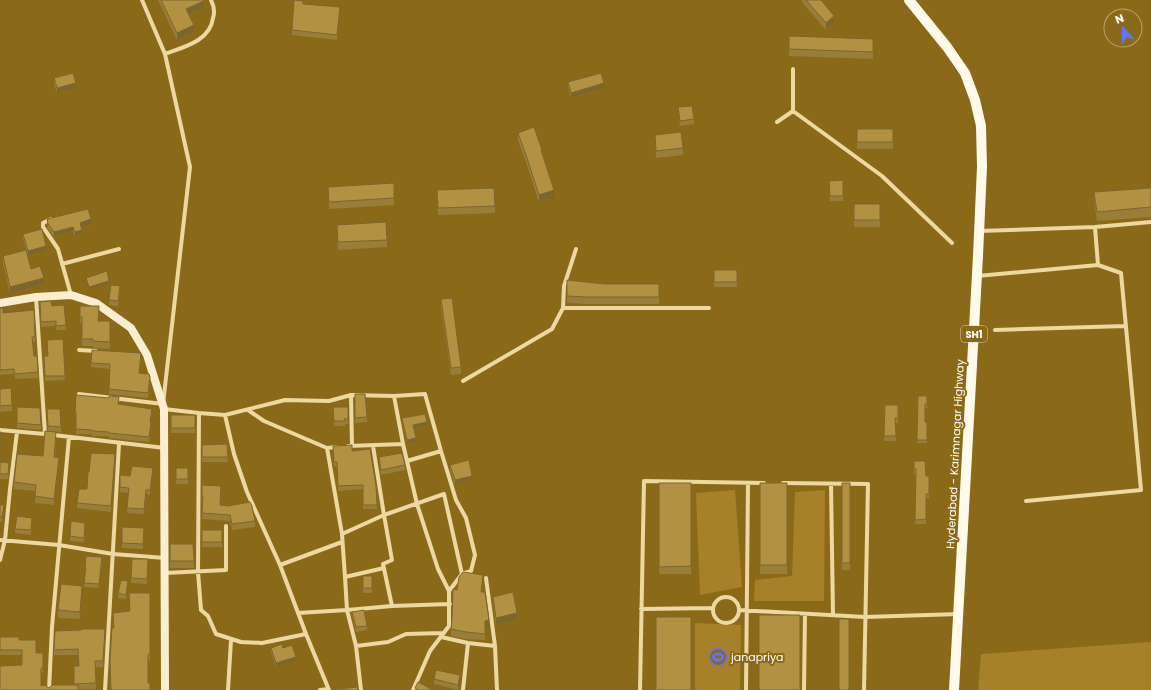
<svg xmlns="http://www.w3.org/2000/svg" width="1151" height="690" viewBox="0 0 1151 690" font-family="Poppins,sans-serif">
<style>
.green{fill:#a68129}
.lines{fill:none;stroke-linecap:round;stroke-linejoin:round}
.street{stroke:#edd7a3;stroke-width:4}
.secondary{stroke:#f9eed0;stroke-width:8}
.primary{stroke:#fffaea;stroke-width:10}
.wall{fill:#997e39}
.shaded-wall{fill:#7d662e}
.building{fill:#b29242;stroke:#7d662e}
.labels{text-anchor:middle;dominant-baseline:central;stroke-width:4;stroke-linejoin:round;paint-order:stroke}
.shield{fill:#8a6a19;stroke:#dcd2ba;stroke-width:1}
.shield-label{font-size:10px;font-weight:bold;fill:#fff}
.street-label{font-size:11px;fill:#fff;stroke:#8a6a19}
.poi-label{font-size:11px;fill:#fff;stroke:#8a6a19;text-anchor:start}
</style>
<rect width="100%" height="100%" fill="#8a6a19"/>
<path class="green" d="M735 490 742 587 700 595 696 493Z
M825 490 824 601H754L755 580 792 576 795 492Z
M695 623 741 625 740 690H695Z
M1151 642V690H978L981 654Z"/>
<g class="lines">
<path class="street" d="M165 54C184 47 210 41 213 18 215 12 214 6 211 0
M793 111 882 176 952 243
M777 122 793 111V69
M51 219 43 223V227L58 249 71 295
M1095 227 1098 265
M979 231 1095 227 1151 222
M576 249 564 286 563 308H709
M62 264 119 249
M977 276 1098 265 1121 273 1141 490 1026 501
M36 297 45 434
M995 330 1126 326
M79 350 96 351
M463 381 552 329 563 308
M79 394 163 404 190 167 165 54 142 0
M351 395 352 446
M394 396 403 444 417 504 438 569 449 591V626L430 651 413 690
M164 409 199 413 225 415 285 400 329 401 351 395 394 396 425 394 441 451 456 500 466 518 475 555 471 571 462 574 449 591
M248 410 264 421 327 448
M199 413 198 572 201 610 208 616 216 634 241 642 262 643 306 634
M225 415 234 454 247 492 280 565 306 634 329 690
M0 430 45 434 165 448
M348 446 403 444
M373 446 384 515 392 560 383 564 392 606
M337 447 327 448 342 534 345 577 347 610 356 646 361 690
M407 461 441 451
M783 483 868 484 864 690
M831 484 833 615
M342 534 384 515 444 494 462 574
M0 540 59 545 113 554 165 558
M0 560 5 540 10 489 17 432
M280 565 342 542
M165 573 226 570V526
M345 577 384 568
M486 578 495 646 497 690
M713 610a13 13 0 1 1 26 0a13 13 0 1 1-26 0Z
M641 609 712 608
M739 610 865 617 959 614
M298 613 347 610 392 606 450 604
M441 637 468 643 495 646
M356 646 388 642 406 634 444 633
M49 690 52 627 69 437
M105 690 119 444
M228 690 231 640
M320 690 328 689
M463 690 468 643
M640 690 644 481 764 483
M746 690 748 483
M804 690 805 614"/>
<path class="secondary" d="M0 303 36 297 71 295 96 303 131 328 147 355 164 409 165 690"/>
<path class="primary" d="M909 0 947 47 965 73 975 100 981 126 982 167 978 256 954 690"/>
</g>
<path class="wall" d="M158 0H204V8L189 15 194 32 177 40Z
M802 0H821L834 23 826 30 802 2Z
M303 4 340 12 337 40 292 35V30Z
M789 36 873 39V59L789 56Z
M54 78 76 88 57 93 54 83Z
M568 82 604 88 571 98 568 87Z
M678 107 694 119V124L680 126Z
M857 129H893V149H857Z
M518 133 542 154 554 198 539 202 526 162 518 140Z
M655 135 683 148V155L656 158Z
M843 180V201H830L829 181Z
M328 187 394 198V205L329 209Z
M494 188 495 213 438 215 437 190Z
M1151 188V217L1097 221 1094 201V192Z
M854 204H880V227H854Z
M47 219 91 224 81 227 82 234 75 237 73 231 54 237 48 229Z
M337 225 387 240V247L338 250Z
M23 234 46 251 28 256 23 239Z
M3 256 31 269 44 284 10 293 3 263Z
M714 270H737V287H714Z
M604 284H659V304H587L567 303V296Z
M120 290 118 306 109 305V300Z
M441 299 461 367V374L451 375 441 307Z
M40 302 52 306 66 325V330H56V326L41 327Z
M80 306 99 321H110V349L93 348V346H82V323H80Z
M0 308 3 313 35 337V342H33L34 356 38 372V378L15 379 14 374 0 375Z
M63 339 65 380 45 381 44 356H48L47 340Z
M141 358 139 373 150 382 148 398 109 394 110 369 91 367V363Z
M0 389 12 405V411L0 412Z
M355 394 367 417V422L355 423Z
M918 396H927V408H925V422H927V443H917Z
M119 402V405L152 414 150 422 151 427 149 442 109 438V436H92V434H76V416H75V412Z
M885 405H898V423H895L896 441H884Z
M17 407 41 425V430L17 428Z
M333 407H348V424H345V426H334Z
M47 409 61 427V432L48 431Z
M171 415H195V433H171Z
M402 418 427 426 414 429 416 442 407 444 402 422Z
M56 439 55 458 59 464 54 505 35 503 36 491 14 489V482L43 456Z
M227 444 228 462H202V445Z
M333 446 352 451 376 486 377 509H363V489L338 491 337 467 334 466Z
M379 457 405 465V470L381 475 379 462Z
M115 460 111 512 77 508V503L87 489 89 472Z
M914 461 926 476H929V498H926V524H915L916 474H914Z
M0 462 9 468 8 479H0Z
M450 465 472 480 455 485 450 470Z
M176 468H188V484H176Z
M153 473 150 495 146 494 144 514 127 513 128 493 120 492V475L130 476Z
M659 483H691V574H659Z
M760 483H787V574H760Z
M842 483H850V570H842Z
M202 485 221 492 220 505 255 521V527L232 530 230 521 202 519 203 502H202Z
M0 505 4 510 2 522 0 521Z
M32 523 31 535 15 533V529Z
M85 527 84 542 70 541V536Z
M122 527 144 528 143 549 122 548Z
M202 530H222V547H202Z
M170 544H193L194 568H170Z
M132 559H148L147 584 131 583Z
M102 562 99 588 84 587 85 573V568Z
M363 576H372V593H363Z
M483 582 482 592 489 627H485V640L466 639 451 636V629L457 590Z
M128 586 126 599 118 598V593Z
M82 593 80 619 58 618V610Z
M150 593V661H148V683L150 690 113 628V613L130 611Z
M493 597 517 620 496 625 493 604Z
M352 612 367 626V630L356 632 352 616Z
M105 634 103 667H96V689L0 690 22 665V655H0V637L19 640 36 653H43V673H41V686L49 688 74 685V666H79L78 655H54V650Z
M271 648H283L296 661 276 667 271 652Z
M434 679 460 680 458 690 434 684Z"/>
<path class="shaded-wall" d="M204 1V8L186 16V9Z
M834 16V23L826 30V23Z
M194 25V32L177 40V33Z
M76 83V88L57 93V88Z
M604 83V88L571 98V93Z
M554 190V198L539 202V195Z
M91 219V224L80 227V223Z
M73 227V231L54 237V232Z
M82 230V234L75 237V232Z
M46 246V251L28 256V251Z
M44 278V284L10 293V287Z
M109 281V283L89 289V287Z
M427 422V426L413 429V425Z
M416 438V442L407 444V440Z
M115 454V460L111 512V506Z
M59 458V464L54 505V499Z
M153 468V473L150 495V490Z
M472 476V480L455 485V480Z
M4 505V510L2 522V517Z
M102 557V562L99 588V584Z
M483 575V582L481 598V592Z
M128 581V586L126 599V595Z
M82 586V593L80 619V612Z
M517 613V620L496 625V618Z
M489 620V627H485V640V621Z
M296 657V661L276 667V663Z
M460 675V680L458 690V685Z"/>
<path class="building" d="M161 0H204V1L186 9 194 25 177 33Z
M294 0 303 1V4L340 7 337 35 292 30Z
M806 0H821L834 16 826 23Z
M789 36 873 39V52L789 49Z
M73 73 76 83 57 88 54 78Z
M601 73 604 83 571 93 568 82Z
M692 106 694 119 680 121 678 107Z
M534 127 542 150H541L554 190 539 195 526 155 518 133Z
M857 129H893V142H857Z
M681 132 683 148 656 151 655 135Z
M843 180V196H830L829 181Z
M394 183V198L329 202 328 187Z
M494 188 495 206 438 208 437 190Z
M1151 188V207L1097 212 1094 192Z
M854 204H880V220H854Z
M88 209 91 219 80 223 82 230 75 232 73 227 54 232 48 224 47 219Z
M386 222 387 240 338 242 337 225Z
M42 229 46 246 28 251 23 234Z
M26 250 31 269 40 266 44 278 10 287 3 256Z
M714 270H737V282H714Z
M107 271 109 281 89 287 86 278Z
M567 280 604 284H659V297H587L567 296Z
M111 285 120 286 118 301 109 300Z
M452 298 461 367 451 368 441 299Z
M51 301 52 306 64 305 66 325 56 326V321L41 322 40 302Z
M80 306H99L98 321H110V342L93 341V339H82V317H80Z
M0 308H3V313L34 310 35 337H32L34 356H37L38 372 15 374 14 369 0 370Z
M63 339 65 376H45L44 356H48L47 340Z
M92 350 141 353 139 373 149 374 150 377 148 393 109 389 110 364 91 363Z
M11 388 12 405 0 406V389Z
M355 394H365L367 417 355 418Z
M76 395 109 398V396L119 397 118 404 152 409 150 422 151 423 149 437 109 433V432L92 431V430L76 429V412H75Z
M918 396H927V404H925V422H927V440H917Z
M885 405H898V418H895L896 436H884Z
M17 407 40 408 41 425 17 423Z
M333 407H348V419H344L345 421H334Z
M47 409H60L61 427 48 426Z
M425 414 427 422 413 425 416 438 407 440 402 418Z
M171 415H195V428H171Z
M45 431 56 432 54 457 59 458 54 499 35 496 36 485 14 482 17 454 43 456Z
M0 432H1L0 447Z
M227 444 228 457H202V445Z
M352 445V451L370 449 376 486 377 505H363V485L338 486 337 462H334L333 446Z
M91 453 115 454 111 506 77 503 79 489H87L88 472H89Z
M402 453 405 465 381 470 379 457Z
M469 460 472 476 455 480 450 465Z
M914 461H925L926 476H929V494H926V519L915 520 916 469H914Z
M0 462 9 463 8 474H0Z
M132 466 153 468 150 490H146L144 509 127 508 129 488 120 487V475L130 476Z
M176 468H188V479H176Z
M659 483H691V566L659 567Z
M760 483H787V565H760Z
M842 483H850V563H842Z
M202 485 221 486 220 505 228 506 250 502 252 506 255 521 232 524 230 515 202 513 203 496H202Z
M0 505H4L2 517H0Z
M17 516 32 518 31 530 15 529Z
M71 521 85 523 84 538 70 536Z
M122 527 144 528 143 544 122 543Z
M202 530H222V542H202Z
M170 544H193L194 561H170Z
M86 556 102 557 99 584 84 583 86 568H85Z
M132 559H148L147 579 131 578Z
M463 572 483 575 481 592H485L489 620 485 621V634L466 632 451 629 452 619 453 589 457 590 459 577Z
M363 576H372V588H363Z
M121 580 128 581 126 595 118 593Z
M61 584 82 586 80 612 58 610Z
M513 592 517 613 496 618 493 597Z
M129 593H150V654L148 655V683H150V690H111L110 660 112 628H114L113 613 130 611Z
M364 610 367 626 356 627 352 612Z
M759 615H800V690H759Z
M656 617H691V690H656Z
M839 619H849V690H839Z
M81 629H105L103 661H95L96 683 74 684V666H79L78 649 54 650 55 631 81 630Z
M0 637H19V640H36V653H43V668H41V686L46 685 47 687 49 688 52 685H78V690H0V666L22 665V650H0Z
M282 644 283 648 292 645 296 657 276 663 271 648Z
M436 670 460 675 458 685 434 679Z
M418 682 433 690H418L415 688Z
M358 687V690H338V689Z"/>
<defs>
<g id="stadium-ring" transform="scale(0.9)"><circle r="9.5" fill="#8a6a19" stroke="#6075ff" stroke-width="1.5"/><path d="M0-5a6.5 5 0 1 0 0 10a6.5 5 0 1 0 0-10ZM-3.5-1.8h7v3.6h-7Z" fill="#6075ff"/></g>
</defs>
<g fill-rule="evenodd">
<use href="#stadium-ring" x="718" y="657"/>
</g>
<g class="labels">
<rect class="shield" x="961" y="326" width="26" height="16" rx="3"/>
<g class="shield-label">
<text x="974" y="334">SH1</text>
</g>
<g class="street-label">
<text transform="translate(955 454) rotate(-87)">Hyderabad - Karimnagar Highway</text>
</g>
<g class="poi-label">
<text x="731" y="657">janapriya</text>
</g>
</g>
<g transform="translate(1123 28) rotate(339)"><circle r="19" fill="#8a6a19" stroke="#b9a675"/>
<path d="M0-3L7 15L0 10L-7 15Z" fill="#6075ff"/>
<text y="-6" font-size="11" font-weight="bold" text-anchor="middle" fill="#ffffff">N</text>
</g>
</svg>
